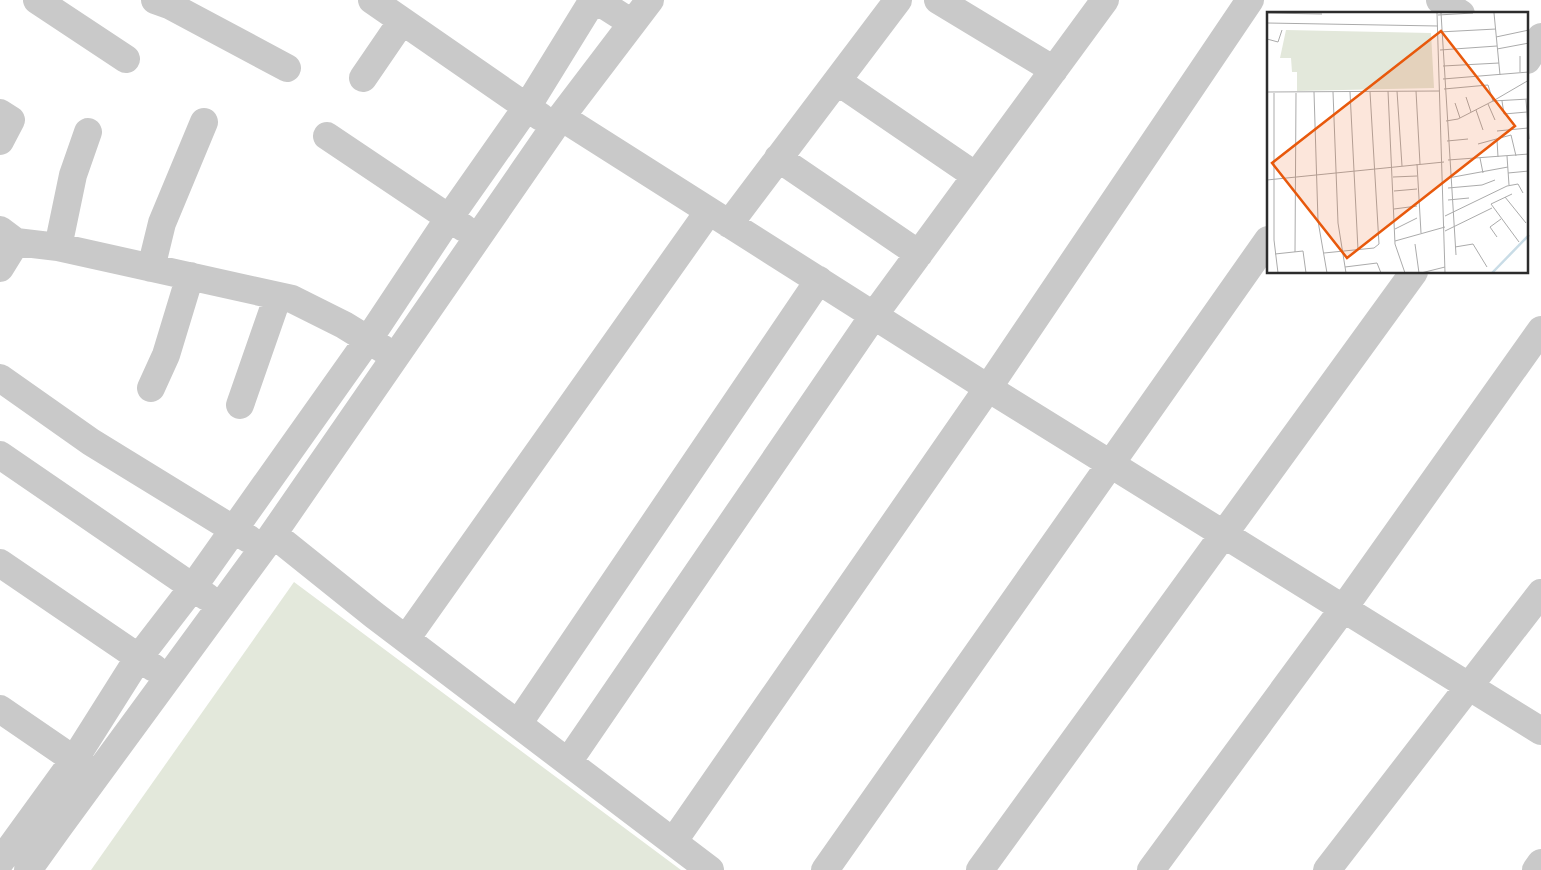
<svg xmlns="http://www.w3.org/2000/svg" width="1541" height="870" viewBox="0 0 1541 870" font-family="Lato,sans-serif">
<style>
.green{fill:#e3e8db}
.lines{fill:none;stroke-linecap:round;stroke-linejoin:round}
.minor{stroke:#c9c9c9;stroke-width:28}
.inset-river{fill:none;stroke:#c9dce6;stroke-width:2.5}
.inset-road{fill:none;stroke:#ababab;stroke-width:1}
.view{fill:#e8590c;fill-opacity:0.15;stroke:#e8590c;stroke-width:2.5}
.inset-edge{fill:none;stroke:#2c2c2c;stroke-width:2.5}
</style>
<rect width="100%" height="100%" fill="#fff"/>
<path class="green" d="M294 582 681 870H91Z"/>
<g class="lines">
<path class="minor" d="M37 0 126 59
M155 0 169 5 287 68
M372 0 541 117
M596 0 632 23
M938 0 1054 70
M1440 0 1461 14
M1527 60 1541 37
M363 78 402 21
M837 81 976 176
M0 113 11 120 0 141
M561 117 988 388 1541 731
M327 136 464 228
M778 158 919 254
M729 224 898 0
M0 230 16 242 58 247 292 299 344 325 383 349
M58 247 73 175 88 132
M0 268 16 242
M151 268 162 223 204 122
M0 378 91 442 249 539
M151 388 166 355 190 276
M240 405 278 296
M0 455 207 597
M273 534 374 615 710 870
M0 563 154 668
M406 639 709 211
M0 709 89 770
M518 724 819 280
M568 762 874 315 1105 0
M673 842 988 388 1250 0
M0 862 74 760 139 657 193 587 368 340 449 218 527 107 593 0
M28 870 58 828 264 547 561 117 650 0
M825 870 1268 240
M980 870 1414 272
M1151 870 1343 609 1541 330
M1327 870 1541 593
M1536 870 1541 863"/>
</g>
<g transform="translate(1267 12)">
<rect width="261" height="261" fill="#fff"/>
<path d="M19 18 164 21 167 76 30 79V60H25L24 46H13Z" fill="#e3e8db"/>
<path class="inset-river" d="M225 261 262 223"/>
<path class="inset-road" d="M0 1 55 2M170 1 178 261M174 1 189 243M227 1 233 63M171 3 206 1M0 11 171 14M172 20 229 17M229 25 262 18M0 27 11 30 15 18M230 37 262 31M173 38 230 34M253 44V60M176 54 232 51M176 67 262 60M177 77 221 73 226 89M121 79 128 232 138 261M130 79 135 154M149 79 153 152M0 80 173 79M47 80 51 209 60 261M66 80 71 211 79 261M83 80 91 238M7 81V228L11 261M199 85 204 100M259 88 262 127M226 89 262 68M235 89 237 102 260 100M188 91 193 106M221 92 228 108M209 98 216 118M179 109 191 107 226 89 262 87M230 119 261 116M230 128 231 145M180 129 201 127M211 132 244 123 249 144M240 144 242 173M213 146 216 161M181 148 262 142M150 152 154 221M241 161 262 159M126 165 150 164M181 166 241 155M0 168 177 150M181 176 215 173 228 168M127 179 150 177M245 182 224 192 252 230M238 185 259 211M181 188 202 186M127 197 150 194M178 204 240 174 251 172 256 181M128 217 150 206M178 219 225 196M230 225 223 215 234 207M128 229 178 215M148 232 152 261M188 235 206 232 220 255M28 240 29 81M57 241 107 236 112 232 103 80M8 242 36 239 39 261M78 255 110 251 114 261M154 261 178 255"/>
<path class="view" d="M174 19 248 114 80 246 5 151Z"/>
<rect width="261" height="261" class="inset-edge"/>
</g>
</svg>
